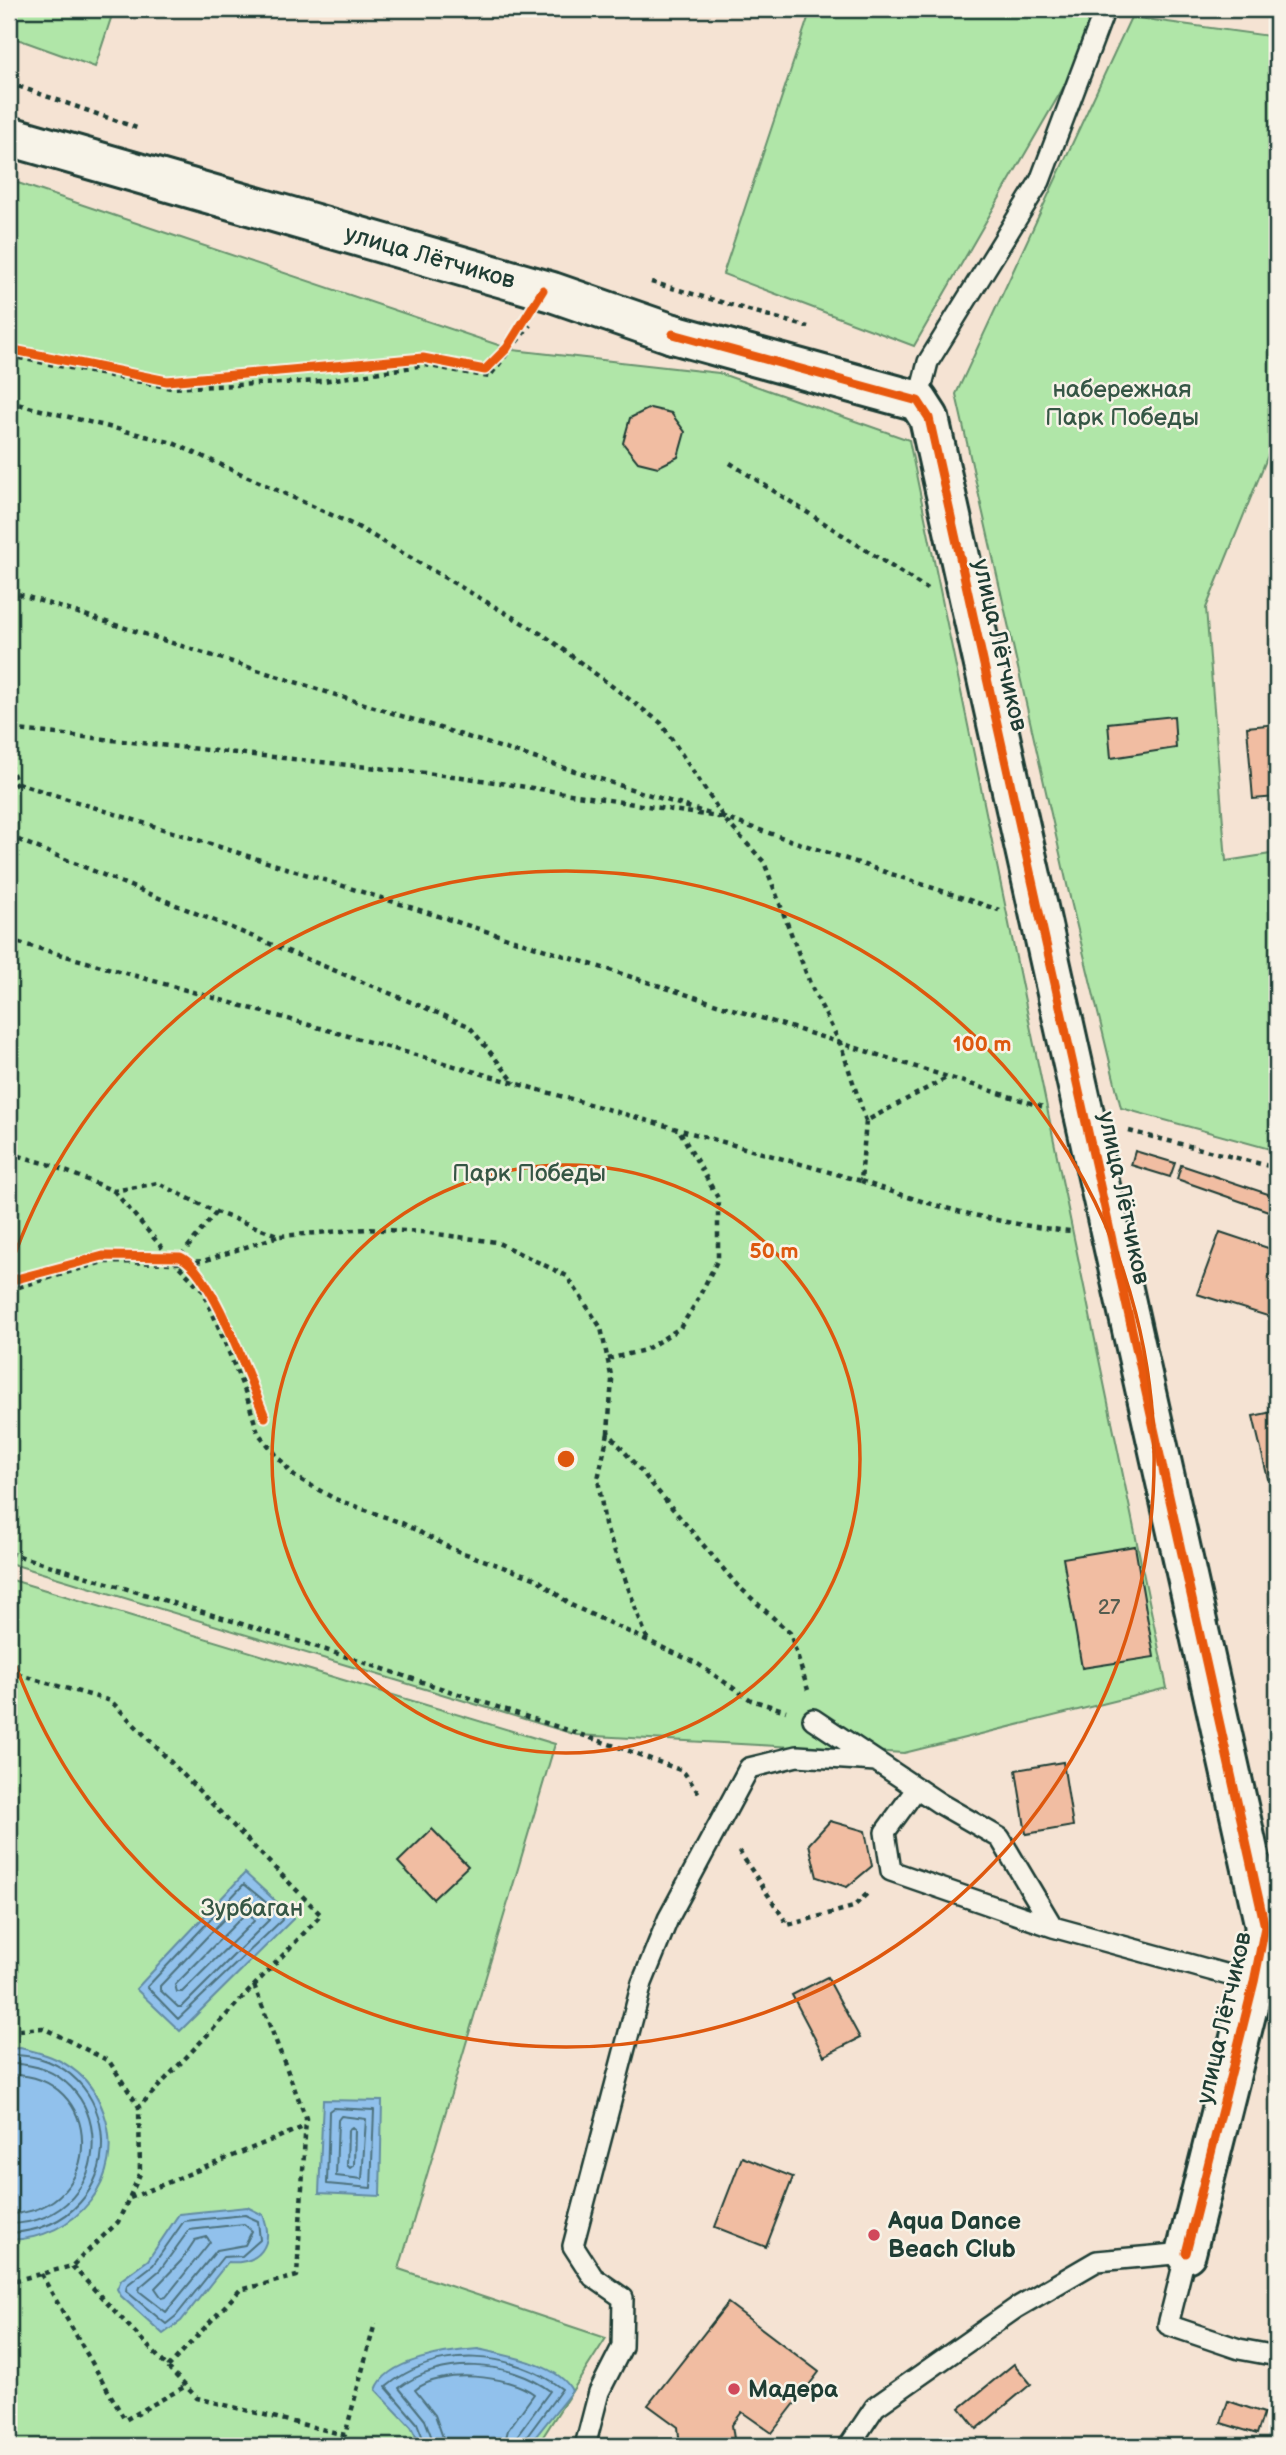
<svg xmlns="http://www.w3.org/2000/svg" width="1286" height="2455" viewBox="0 0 1286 2455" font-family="'Balsamiq Sans',sans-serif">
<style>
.green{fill:#b0e6a8;stroke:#68926e;stroke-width:2}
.water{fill:#91c1ec;stroke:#638ca2;stroke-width:2}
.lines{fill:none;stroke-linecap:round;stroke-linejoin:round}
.shore{stroke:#4d727e;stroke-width:2}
.building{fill:#f1bda2;stroke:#1f3d34;stroke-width:2}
.service-casing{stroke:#1f3d34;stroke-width:24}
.minor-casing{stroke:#1f3d34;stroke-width:44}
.secondary-casing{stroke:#1f3d34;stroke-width:44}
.path{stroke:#1f3d34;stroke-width:4.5;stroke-dasharray:5 5;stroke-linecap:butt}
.service{stroke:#f7f3e8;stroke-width:19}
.minor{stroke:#f7f3e8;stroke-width:38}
.secondary{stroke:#f7f3e8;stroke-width:38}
.cycleway-casing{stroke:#f7f3e8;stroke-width:13}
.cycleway{stroke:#e8590c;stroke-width:9}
.ring{fill:none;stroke:#de580e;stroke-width:3.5}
.poi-dot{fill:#d1495b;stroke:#f7f3e8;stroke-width:2.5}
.labels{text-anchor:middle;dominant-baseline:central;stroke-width:5;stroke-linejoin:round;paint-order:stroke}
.number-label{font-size:21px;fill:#545d50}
.street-label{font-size:24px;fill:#1f3d34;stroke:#f7f3e8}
.park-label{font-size:24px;fill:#355645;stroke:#f7f3e8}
.poi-label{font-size:24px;font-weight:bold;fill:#1f3d34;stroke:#f7f3e8;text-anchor:start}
.centre{fill:#de580e;stroke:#f7f3e8;stroke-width:3.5}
.ring-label{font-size:21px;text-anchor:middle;font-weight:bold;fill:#de580e;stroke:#f7f3e8;stroke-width:5;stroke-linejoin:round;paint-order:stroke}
</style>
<rect width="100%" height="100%" fill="#f5e3d3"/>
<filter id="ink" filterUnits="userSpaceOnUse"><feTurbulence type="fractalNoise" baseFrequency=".0143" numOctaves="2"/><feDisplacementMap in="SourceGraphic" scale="14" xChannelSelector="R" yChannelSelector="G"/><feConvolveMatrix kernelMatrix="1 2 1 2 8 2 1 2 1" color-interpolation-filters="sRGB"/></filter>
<g filter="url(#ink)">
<path class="green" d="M9 9H114L95 67 9 36Z
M811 9H1092L1074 69 914 346 723 274Z
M1131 17 1277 37V433L1206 608 1226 861 1277 853V1151L1121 1108 1068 889 956 394Z
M9 180 513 350 719 373 909 440 1167 1688 904 1753 577 1735 9 1563Z
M9 1579 555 1744 399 2269 606 2338 537 2446H9Z"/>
<path class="water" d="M245 1873 294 1918 180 2031 136 1989Z
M20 2048C43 2053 60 2058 78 2073 90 2083 99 2099 104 2113 127 2180 76 2239 9 2240V2049Z
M323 2100 382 2101 380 2196 319 2193Z
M247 2207 263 2215C275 2245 259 2265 228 2262L181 2321 163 2334 121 2296 117 2289 121 2280 148 2260 179 2214Z
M478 2349C504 2355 560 2364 572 2391L528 2446H421L411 2427 376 2390C386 2359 450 2351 478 2349Z"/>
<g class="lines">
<path class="shore" d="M244 1884 281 1915 282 1920 178 2019 147 1987Z
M245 1897 268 1916 269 1920 182 2007H178L160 1990V1986Z
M248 1911 254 1921 182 1992H177L175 1985Z
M9 2055C128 2052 138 2227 9 2233
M9 2064C118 2061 123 2221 9 2224
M9 2075C105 2072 108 2211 9 2214
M333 2108 374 2110 371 2188 327 2184 329 2111Z
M341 2116 366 2119 362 2179 336 2176 338 2120Z
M352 2127 355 2130 354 2165 350 2168 347 2165 348 2130Z
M245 2215 258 2221 260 2240 242 2256 223 2257 176 2316 166 2324 126 2291 127 2285 153 2265 184 2221Z
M244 2224 252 2231 245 2245 217 2250 166 2312 139 2291 140 2287 160 2270 189 2230Z
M207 2237 210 2242 166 2297 162 2298 155 2288 181 2261 195 2240Z
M426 2446 417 2423 386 2387C436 2345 512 2350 562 2389L525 2439 523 2446
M435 2446 425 2420 399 2388C440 2356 509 2360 550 2391L517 2436 514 2446
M446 2446 435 2415 415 2390C441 2368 508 2375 534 2394L508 2430 504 2446"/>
</g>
<path class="building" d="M650 408 671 413 685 432 678 457 658 467 638 462 623 443 630 418Z
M1174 716 1176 748 1111 758 1108 723Z
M1277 724V797L1253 799 1247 727Z
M1135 1151 1175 1163 1170 1177 1131 1165Z
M1181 1165 1277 1197V1214L1177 1179Z
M1220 1232 1277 1251V1319L1197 1294Z
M1277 1411V1481L1268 1479 1253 1416Z
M1135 1546 1154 1657 1082 1668 1063 1558Z
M1063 1762 1073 1826 1026 1834 1016 1770Z
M830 1821 865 1831 872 1866 847 1887 817 1877 809 1844Z
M432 1829 468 1866 433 1899 398 1862Z
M827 1977 860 2038 824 2056 792 1995Z
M742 2157 793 2177 766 2247 715 2227Z
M728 2303 819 2372 772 2433 742 2412 732 2425 735 2446H680L678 2427 648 2405Z
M1014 2364 1031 2384 977 2429 960 2408Z
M1228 2401 1264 2413 1257 2434 1221 2423Z"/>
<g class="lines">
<g class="service-casing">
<path id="service" d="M918 401 928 362 1040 181 1105 9
M813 1719 939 1803 1000 1838 1053 1927 1254 1982
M917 1788 885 1832 891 1871 1053 1927
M585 2446 599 2392 622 2347 623 2298 593 2277 573 2246 642 1983 668 1919 749 1768 797 1756 876 1761
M849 2446 875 2407 1016 2308 1097 2261 1186 2253 1168 2325 1239 2349 1277 2356"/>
</g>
<g class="minor-casing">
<path id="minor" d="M673 334 918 401 929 418 1265 1927 1254 1982 1186 2253"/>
</g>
<g class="secondary-casing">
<path id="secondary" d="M9 136 552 292 673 334"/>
</g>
<path class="path" d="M9 83 137 128
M651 282 808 327
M9 356 171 388 323 381 425 365 489 377 530 325
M9 402 173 443 356 526 545 636 661 723 724 818 462 777 9 729
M730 463 927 589
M9 591 710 814
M9 764 17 783 9 789
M17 783 1043 1107
M721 817 999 910
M726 821 764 862 811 986 840 1043 866 1121
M9 836 469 1026 515 1083
M9 940 861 1181 866 1121 948 1077
M1129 1131 1277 1168
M9 1153 51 1165 114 1191 158 1183 216 1212 280 1236 367 1229 422 1232 496 1242 567 1276 601 1328 612 1380 608 1432 737 1585 790 1633 808 1690
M861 1181C927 1205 1001 1225 1071 1231
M114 1191 170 1257 204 1292 246 1394 258 1433 294 1476 335 1499 402 1523 452 1549 537 1579 571 1605 698 1664 751 1700 786 1711
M176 1263 203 1261 279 1236
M9 1290 103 1262 175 1263 216 1212
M608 1359 645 1350 680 1328 696 1303 718 1259V1198L679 1130
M608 1433 598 1479 605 1525 648 1641
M9 1553 308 1644 621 1748 683 1771 700 1795
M9 1676 12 1673 111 1701 321 1915 139 2107
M739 1851 788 1925 853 1907 870 1891
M9 2031 43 2028 109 2061 139 2107 140 2174 118 2222 72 2266 17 2280 9 2278
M130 2198 306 2126
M72 2266 197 2398 345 2435 375 2323
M41 2274 125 2420 186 2386
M168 2367 240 2290 297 2276 306 2118 254 1985"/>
<use href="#service" class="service"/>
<use href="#minor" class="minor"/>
<use href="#secondary" class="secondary"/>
<g class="cycleway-casing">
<path id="cycleway" d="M673 334 918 401 929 418 1265 1927 1254 1982 1186 2253
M9 349 167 381 423 358 485 370 507 348 543 290
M9 1281 103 1256 180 1257C212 1270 250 1382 265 1417"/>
</g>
<use href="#cycleway" class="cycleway"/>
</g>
</g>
<g class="ring">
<circle cx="566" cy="1459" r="294"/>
<path d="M10 1268A588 588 0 1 1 10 1650"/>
</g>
<g class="poi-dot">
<circle cx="874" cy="2235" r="7"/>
<circle cx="734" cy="2389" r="7"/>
</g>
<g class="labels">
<g class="number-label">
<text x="1109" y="1607">27</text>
</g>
<g class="street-label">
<text transform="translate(430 257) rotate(16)">улица Лётчиков</text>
<text transform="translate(1000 645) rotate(77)">улица Лётчиков</text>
<text transform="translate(1124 1198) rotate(78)">улица Лётчиков</text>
<text transform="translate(1224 2018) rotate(-77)">улица Лётчиков</text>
</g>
<g class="park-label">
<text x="1122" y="389">набережная<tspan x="1122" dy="28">Парк Победы</tspan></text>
<text x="529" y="1173">Парк Победы</text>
<text x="252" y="1908">Зурбаган</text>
</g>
<g class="poi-label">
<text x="888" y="2221">Aqua Dance<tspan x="888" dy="28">Beach Club</tspan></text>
<text x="748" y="2389">Мадера</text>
</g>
</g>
<circle cx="566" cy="1459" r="10" class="centre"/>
<g class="ring-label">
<text x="982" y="1051">100 m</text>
<text x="774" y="1258">50 m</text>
</g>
<rect width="1286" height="2455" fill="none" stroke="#f7f3e8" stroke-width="35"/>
<rect x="18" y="18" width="1251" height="2420" fill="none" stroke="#1f3d34" stroke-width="2.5" filter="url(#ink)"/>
</svg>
